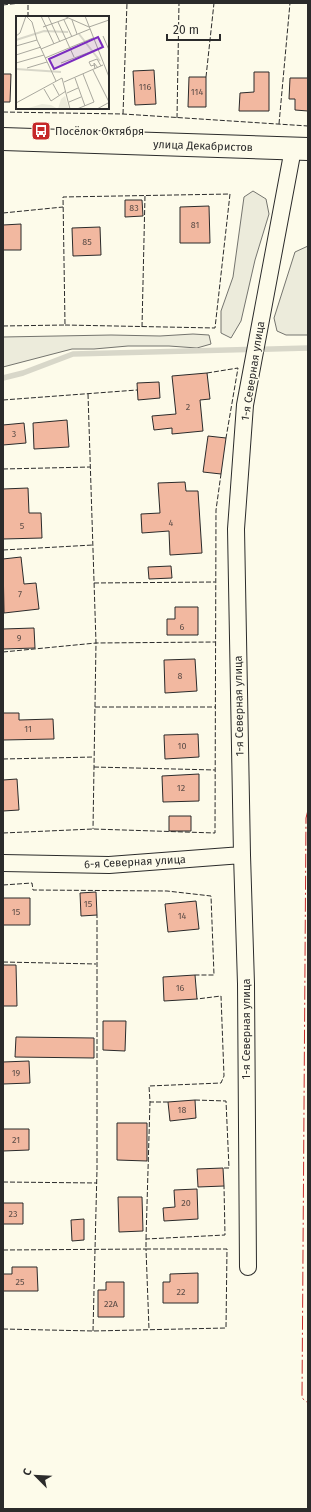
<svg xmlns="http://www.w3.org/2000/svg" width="311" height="1512" viewBox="0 0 311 1512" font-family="'Fira Sans',sans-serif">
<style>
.green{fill:#ecebdb;stroke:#74746e}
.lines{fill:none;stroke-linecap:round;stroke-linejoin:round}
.stream{stroke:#d8d7c9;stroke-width:5.5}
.building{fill:#f2b8a0;stroke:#2b2b2b}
.street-casing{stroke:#2b2b2b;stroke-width:18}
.highway-casing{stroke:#2b2b2b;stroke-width:24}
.street{stroke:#fdfbea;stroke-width:16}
.highway{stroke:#fdfbea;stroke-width:22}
.fence{stroke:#2b2b2b;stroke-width:1;stroke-dasharray:5 2;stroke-linecap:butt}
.power{stroke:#c62828;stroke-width:1;stroke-dasharray:14 3 2 3;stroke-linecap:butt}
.labels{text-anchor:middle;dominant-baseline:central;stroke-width:3;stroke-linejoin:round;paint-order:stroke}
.number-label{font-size:9px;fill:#5d4e48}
.poi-label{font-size:11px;fill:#2b2b2b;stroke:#fdfbea;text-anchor:start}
.street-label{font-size:11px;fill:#2b2b2b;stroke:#fdfbea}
.inset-river{fill:none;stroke:#d8d7c9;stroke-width:2}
.inset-road{fill:none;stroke:#a9a89e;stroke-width:1}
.view{fill:#7b2cbf;fill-opacity:0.15;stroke:#7b2cbf;stroke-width:2}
.inset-edge{fill:none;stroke:#2b2b2b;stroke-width:2}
</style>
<rect width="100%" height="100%" fill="#fdfbea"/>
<path class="green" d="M253 191 266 199 269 214 255 260 241 321 231 338 221 333V311L233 277 244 197Z
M308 246V335H286L277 331 274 318 295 252Z
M193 334 209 335 211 344 197 348 169 346H128L94 349H72L3 367V337L111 335 160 336Z"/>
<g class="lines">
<path class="stream" d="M3 378 23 373 73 354 308 348"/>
</g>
<path class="building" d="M154 70 156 104 135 105 133 71Z
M254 72H269V111H239L240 93 254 92Z
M3 74H11L10 102H3Z
M189 77H206V107H188Z
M290 78H308V111L295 110V99H289Z
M125 200H142L143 216 125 217Z
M209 206 210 243H180V207Z
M21 224V250H3V225Z
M100 227 101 255 73 256 72 228Z
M207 373 210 399 200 400 203 431 172 434V428L154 430 152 416 176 414 172 376Z
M159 382 160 398 138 400 137 383Z
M67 420 69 447 34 449 33 423Z
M24 423 26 443 3 445V425Z
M208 436 226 438 221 474 203 472Z
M185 482 186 491H198L202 553 170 555 169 531 142 533 141 514 160 513 158 483Z
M28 488 29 513H41L42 538 3 539V489Z
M21 557 24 584 36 583 39 609 4 613 3 559Z
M171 566 172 578 149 579 148 567Z
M175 607H198V635H167V619H175Z
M34 628 35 648 3 649V629Z
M195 659 197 691 165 693 164 660Z
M3 713H19V720L53 719 54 739 3 740Z
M198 734 199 757 165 759 164 735Z
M199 774V801L163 802 162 776Z
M17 779 19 810 3 811V780Z
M169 816H191V831H169Z
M96 892 97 915 81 916 80 893Z
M3 898H30V925H3Z
M196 901 199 929 168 932 165 904Z
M3 965H16L17 1006H3Z
M195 975 197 999 164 1001 163 977Z
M103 1021H126L125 1051 103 1050Z
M16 1037 94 1038V1058L15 1057Z
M29 1061 30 1083 3 1084V1062Z
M195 1100 196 1118 170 1121 168 1102Z
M117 1123H147V1161L117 1160Z
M3 1129H29V1150L3 1151Z
M223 1168 224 1186 198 1187 197 1169Z
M197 1189 198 1219 164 1221 163 1208 175 1207 174 1190Z
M118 1197H142L143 1231 119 1232Z
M3 1203H23V1224H3Z
M84 1219V1240L72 1241 71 1220Z
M12 1267H37L38 1291H3V1274H12Z
M198 1273V1303H163V1282H170V1274Z
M106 1282H124V1317H98V1290H106Z"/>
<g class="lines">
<g class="street-casing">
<path id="street" d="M3 863 109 865 242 855
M248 1267 246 984 242 855 236 529 245 405 293 149"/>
</g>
<g class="highway-casing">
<path id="highway" d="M3 139 308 149"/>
</g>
<use href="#street" class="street"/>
<use href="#highway" class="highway"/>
<path class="fence" d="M11 3V4L22 3
M226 3H250
M3 5 11 4
M28 17V3
M206 77 214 3
M3 112 123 114 308 126
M123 114 127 3
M177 118 179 3
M279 124 290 3
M3 213 63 207
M3 326 65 325 63 197 230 194 215 328 65 325
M142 327 145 195
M207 373 238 368 226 438
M88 394 96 643 93 829
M3 400 137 390
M3 469 90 467
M3 550 93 545
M94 583 215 582
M3 652 96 643 215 642
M95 707H215
M3 759 94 757
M94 767 215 770
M3 833 93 829 215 833 216 510 221 474
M3 885 32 883 33 890 167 891 211 896 214 975H195
M3 962 96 964
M195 1100 226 1101 229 1168H223
M168 1102H150L149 1086 221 1083 224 1076 221 996 197 999
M3 1182 97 1183
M146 1239 150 1102
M3 1250 146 1249 149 1329
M3 1329 93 1331 226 1328 227 1249H146V1239L225 1235 224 1186
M93 1331 97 1169V915"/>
<path class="power" d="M308 810 306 818 302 1398 308 1403"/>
</g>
<defs>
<g id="bus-square" transform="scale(1)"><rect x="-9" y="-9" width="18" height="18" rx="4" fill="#c62828" stroke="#fdfbea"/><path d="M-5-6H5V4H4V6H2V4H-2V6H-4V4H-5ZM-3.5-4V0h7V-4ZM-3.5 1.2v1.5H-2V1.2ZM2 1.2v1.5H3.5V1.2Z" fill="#fff"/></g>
</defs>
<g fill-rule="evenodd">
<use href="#bus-square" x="41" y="131"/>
</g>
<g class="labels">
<g class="number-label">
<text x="145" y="87">116</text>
<text x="197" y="92">114</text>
<text x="134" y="208">83</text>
<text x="195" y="225">81</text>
<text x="87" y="242">85</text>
<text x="188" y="407">2</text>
<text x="14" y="434">3</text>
<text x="171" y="523">4</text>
<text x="22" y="526">5</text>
<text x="20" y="594">7</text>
<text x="182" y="627">6</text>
<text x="19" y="638">9</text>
<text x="180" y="676">8</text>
<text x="28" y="729">11</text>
<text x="182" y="746">10</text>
<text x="181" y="788">12</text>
<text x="88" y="904">15</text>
<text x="16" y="912">15</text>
<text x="182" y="916">14</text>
<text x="180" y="988">16</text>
<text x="16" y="1073">19</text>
<text x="182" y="1110">18</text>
<text x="16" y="1140">21</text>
<text x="186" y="1203">20</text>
<text x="13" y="1214">23</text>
<text x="20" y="1282">25</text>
<text x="181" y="1292">22</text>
<text x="111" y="1304">22А</text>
</g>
<g class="poi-label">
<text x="55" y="131">Посёлок Октября</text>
</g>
<g class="street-label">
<text transform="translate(203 146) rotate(2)">улица Декабристов</text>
<text transform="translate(253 371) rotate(-81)">1-я Северная улица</text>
<text transform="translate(239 706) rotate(-91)">1-я Северная улица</text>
<text transform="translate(135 862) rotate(-3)">6-я Северная улица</text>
<text transform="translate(246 1029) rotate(-90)">1-я Северная улица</text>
</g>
</g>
<g transform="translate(16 16)">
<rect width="93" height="93" fill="#fdfbea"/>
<path d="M49 80 53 93H9L26 88 35 89 42 93 45 83Z" fill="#ecebdb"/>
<path class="inset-river" d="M63 18 84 45M0 24 28 15 52 16M0 53 45 56"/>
<path class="inset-road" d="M25 0 38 28M32 0 44 26M48 0 73 11 93 4M69 0 93 61M48 4 56 21M56 4 61 18M42 6 58 41M27 11 52 2M0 20 4 17 10 0 16 6 21 24 40 65M87 20 93 34M0 30 21 24M25 33 74 13M0 39 25 31M29 42 77 22M0 47 28 39M45 47 82 33M78 49 75 50 73 46 81 43 85 50M11 52 31 46M79 53 78 47 82 52M77 54 93 86M67 58 78 86M59 62 69 90M48 66 87 49M37 68 43 79M28 73 35 85 50 75M51 77 62 72M53 86 65 81M0 87 46 62 54 93M61 93 78 86M81 93 92 87"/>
<path class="view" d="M82 21 87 31 38 53 33 43Z"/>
<rect width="93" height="93" class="inset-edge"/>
</g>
<rect width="311" height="1512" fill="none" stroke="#2b2b2b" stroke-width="8"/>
<g transform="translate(36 1476) rotate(294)" stroke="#fdfbea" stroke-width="3" paint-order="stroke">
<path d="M0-3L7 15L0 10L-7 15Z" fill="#2b2b2b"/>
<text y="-6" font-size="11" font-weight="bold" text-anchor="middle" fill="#2b2b2b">С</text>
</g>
<path d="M167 34v6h53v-6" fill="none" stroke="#2b2b2b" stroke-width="2"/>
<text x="173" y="34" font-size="12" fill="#2b2b2b" stroke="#fdfbea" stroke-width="3" paint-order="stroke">20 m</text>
</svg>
